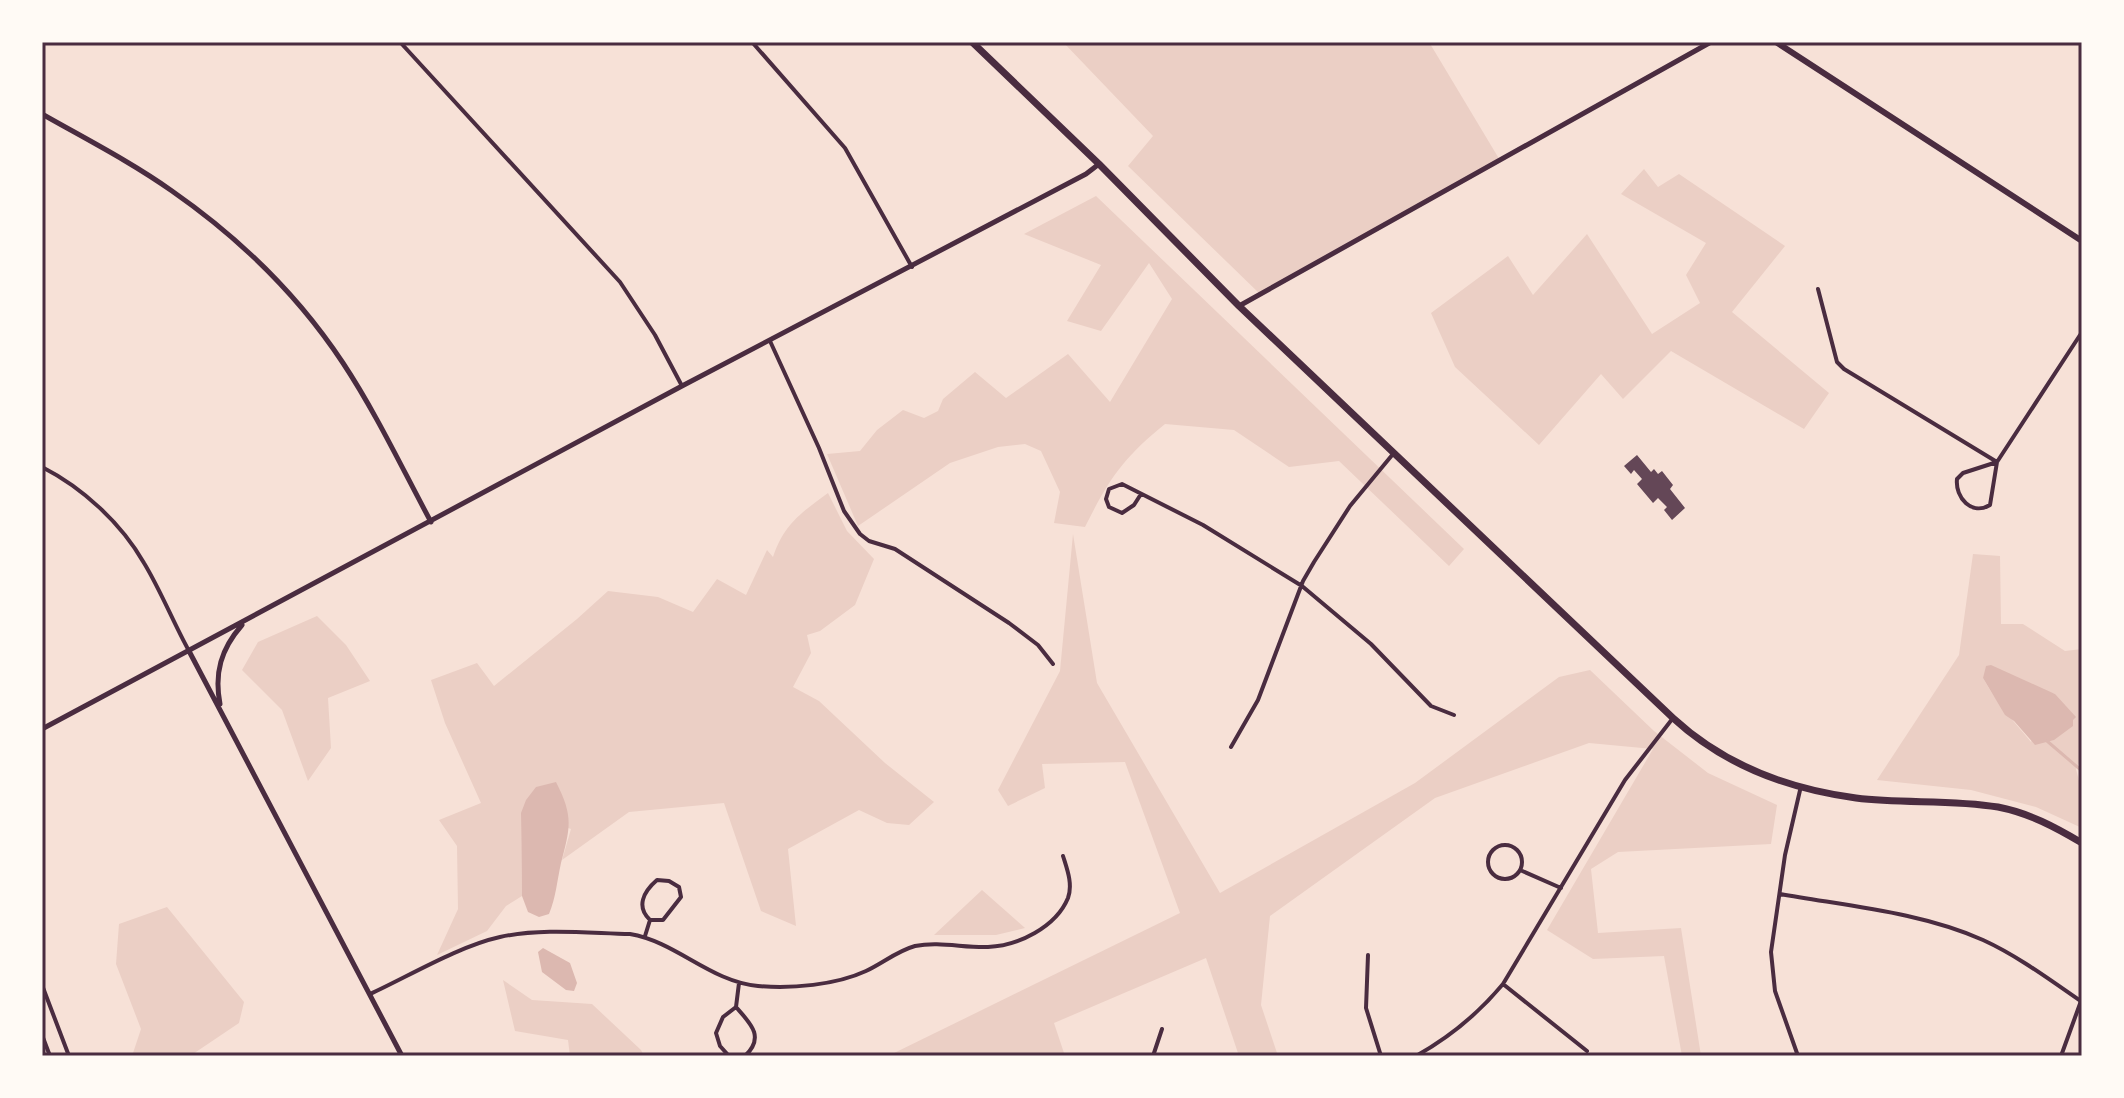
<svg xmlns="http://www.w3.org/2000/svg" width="2124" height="1098" viewBox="0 0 2124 1098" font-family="Cabin,sans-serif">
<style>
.green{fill:#ebcfc5;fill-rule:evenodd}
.water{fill:#dcb8b0}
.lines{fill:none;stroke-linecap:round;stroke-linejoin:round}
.stream{stroke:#dcb8b0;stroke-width:3}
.building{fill:#644757}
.minor{stroke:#4a2c40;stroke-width:4}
.tertiary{stroke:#4a2c40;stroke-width:5}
.secondary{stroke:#4a2c40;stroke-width:6}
.trunk{stroke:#4a2c40;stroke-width:7}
.neatline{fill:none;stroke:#4a2c40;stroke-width:3}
</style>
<rect width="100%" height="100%" fill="#f7e1d7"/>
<path class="green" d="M1063 42H1429L1501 162 1261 295 1128 166 1153 136Z
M1644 169 1658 187 1679 174 1785 246 1732 312 1829 393 1804 429 1671 351 1623 399 1601 374 1539 445 1455 367 1431 313 1508 256 1533 295 1587 234 1652 334 1700 303 1686 275 1706 243 1621 194Z
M1096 196 1464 549 1449 566 1339 461 1289 467 1234 430 1165 424C1123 458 1109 479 1085 527L1054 523 1060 492 1041 451 1025 444 998 447 950 463 858 526 827 454 860 451 877 430 903 410 924 418 938 411 943 399 975 372 1006 398 1068 354 1110 402 1172 299 1149 263 1101 331 1067 321 1101 265 1024 234Z
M828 493 847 531 874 559 855 605 820 631 807 635 811 653 793 687 819 701 885 763 934 802 909 825 887 823 859 810 788 849 796 926 761 911 724 803 629 812 562 860 571 829 521 813 522 896 506 906 487 931 437 955 458 909 457 846 439 820 481 803 445 723 431 680 477 663 494 686 577 619 608 591 658 597 693 612 717 579 746 595 767 550 773 557C784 524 801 513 828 493Z
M1073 534 1097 683 1220 893 1415 783 1559 677 1590 670 1654 731 1708 773 1777 805 1771 844 1618 852 1591 869 1598 933 1681 928 1701 1056H1682L1664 956 1593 959 1547 930 1653 749 1589 743 1435 798 1270 916 1261 1005 1278 1056H1239L1206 958 1054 1023 1065 1056H888L1180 913 1125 762 1042 764 1045 788 1008 806 998 790 1060 671Z
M1973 554 2000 556 2001 624H2023L2065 651 2082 649V757L2076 769 2082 793V828L2036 807 1971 790 1877 780 1959 655ZM1983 678 2055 694 2031 742C2013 720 1997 704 1983 678Z
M317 616 346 645 370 681 328 698 331 748 308 781 282 710 242 670 258 642Z
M982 890 1025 928 996 935H934Z
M167 907 244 1002 239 1023 190 1056H132L141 1029 116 964 119 924Z
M503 980 532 1000 592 1004 641 1050 644 1056H570L568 1040 515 1031Z"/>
<path class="water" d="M1991 665 2055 694 2076 717 2073 720V726L2054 740 2035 745 2014 721 2005 715 1983 678 1986 666Z
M556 782C574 817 570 828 561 863 557 881 556 897 549 914L539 917 528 912 522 896 521 813 526 800 536 787Z
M543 948 570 963 577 983 574 991 566 990 542 972 538 952Z"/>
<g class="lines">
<path class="stream" d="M2047 741 2082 771"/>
</g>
<path class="building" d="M1637 455 1651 472 1654 469 1658 474 1662 471 1673 485 1670 489 1685 508 1672 520 1664 510 1667 507 1658 498 1653 503 1637 484 1642 479 1634 470 1631 474 1624 466Z"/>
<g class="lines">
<path class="minor" d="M400 42 620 282 655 335 682 386
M752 42 845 148 912 267
M1818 289 1837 362 1844 369 1997 462
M770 341 819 448 844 511 860 534 869 541 895 549 1009 623 1038 645 1053 664
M1997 462 1963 473 1957 479C1955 498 1972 516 1990 505L1997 462 2082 332
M42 467C83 488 121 523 144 563 161 591 173 622 189 651
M1141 494 1134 505 1122 513 1109 507 1106 499 1109 489 1122 484 1203 525 1302 586 1371 644 1431 706 1454 715
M1231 747 1258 700 1303 581 1314 562 1350 506 1393 454
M1488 862a17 17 0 1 1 34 0a17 17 0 1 1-34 0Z
M1520 870 1561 888
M1780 894C1847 906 1920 912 1983 940 2018 956 2050 980 2082 1002
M645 936 650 920C636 907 643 892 657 880L669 881 679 887 681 897 663 920H650
M1368 955 1366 1008 1381 1056
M1503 984 1587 1051
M42 985 69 1056
M370 994C409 976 459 946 500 937 541 928 587 933 630 934 677 942 709 981 758 986 791 989 836 985 866 971 883 963 897 951 915 946 939 941 964 948 988 947 1018 946 1056 927 1068 898 1073 884 1067 869 1063 856
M736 1007C751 1024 765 1037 745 1056
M42 1035 50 1056
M729 1056 720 1046 716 1033 723 1017 736 1007 739 983
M1153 1056 1162 1029
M1416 1056C1450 1037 1478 1014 1503 984L1625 780 1673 718
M1798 1056 1775 991 1771 952 1785 855 1801 786
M2061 1056 2081 1001"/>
<path class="tertiary" d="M42 114C86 139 131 162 172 191 238 237 298 295 343 363 376 413 402 468 431 522
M1239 306 1711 42
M189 651 402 1056
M220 704C214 673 221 649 242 625
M42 729 682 386 1086 174 1099 164"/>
<path class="secondary" d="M1776 42 2082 241"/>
<path class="trunk" d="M972 42 1099 164 1239 306 1673 718C1724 765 1788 789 1856 798 1903 804 1951 799 1998 807 2029 813 2055 827 2082 843"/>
</g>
<rect width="2124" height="1098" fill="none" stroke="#fffaf5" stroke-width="88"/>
<rect x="44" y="44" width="2036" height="1010" class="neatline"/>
</svg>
